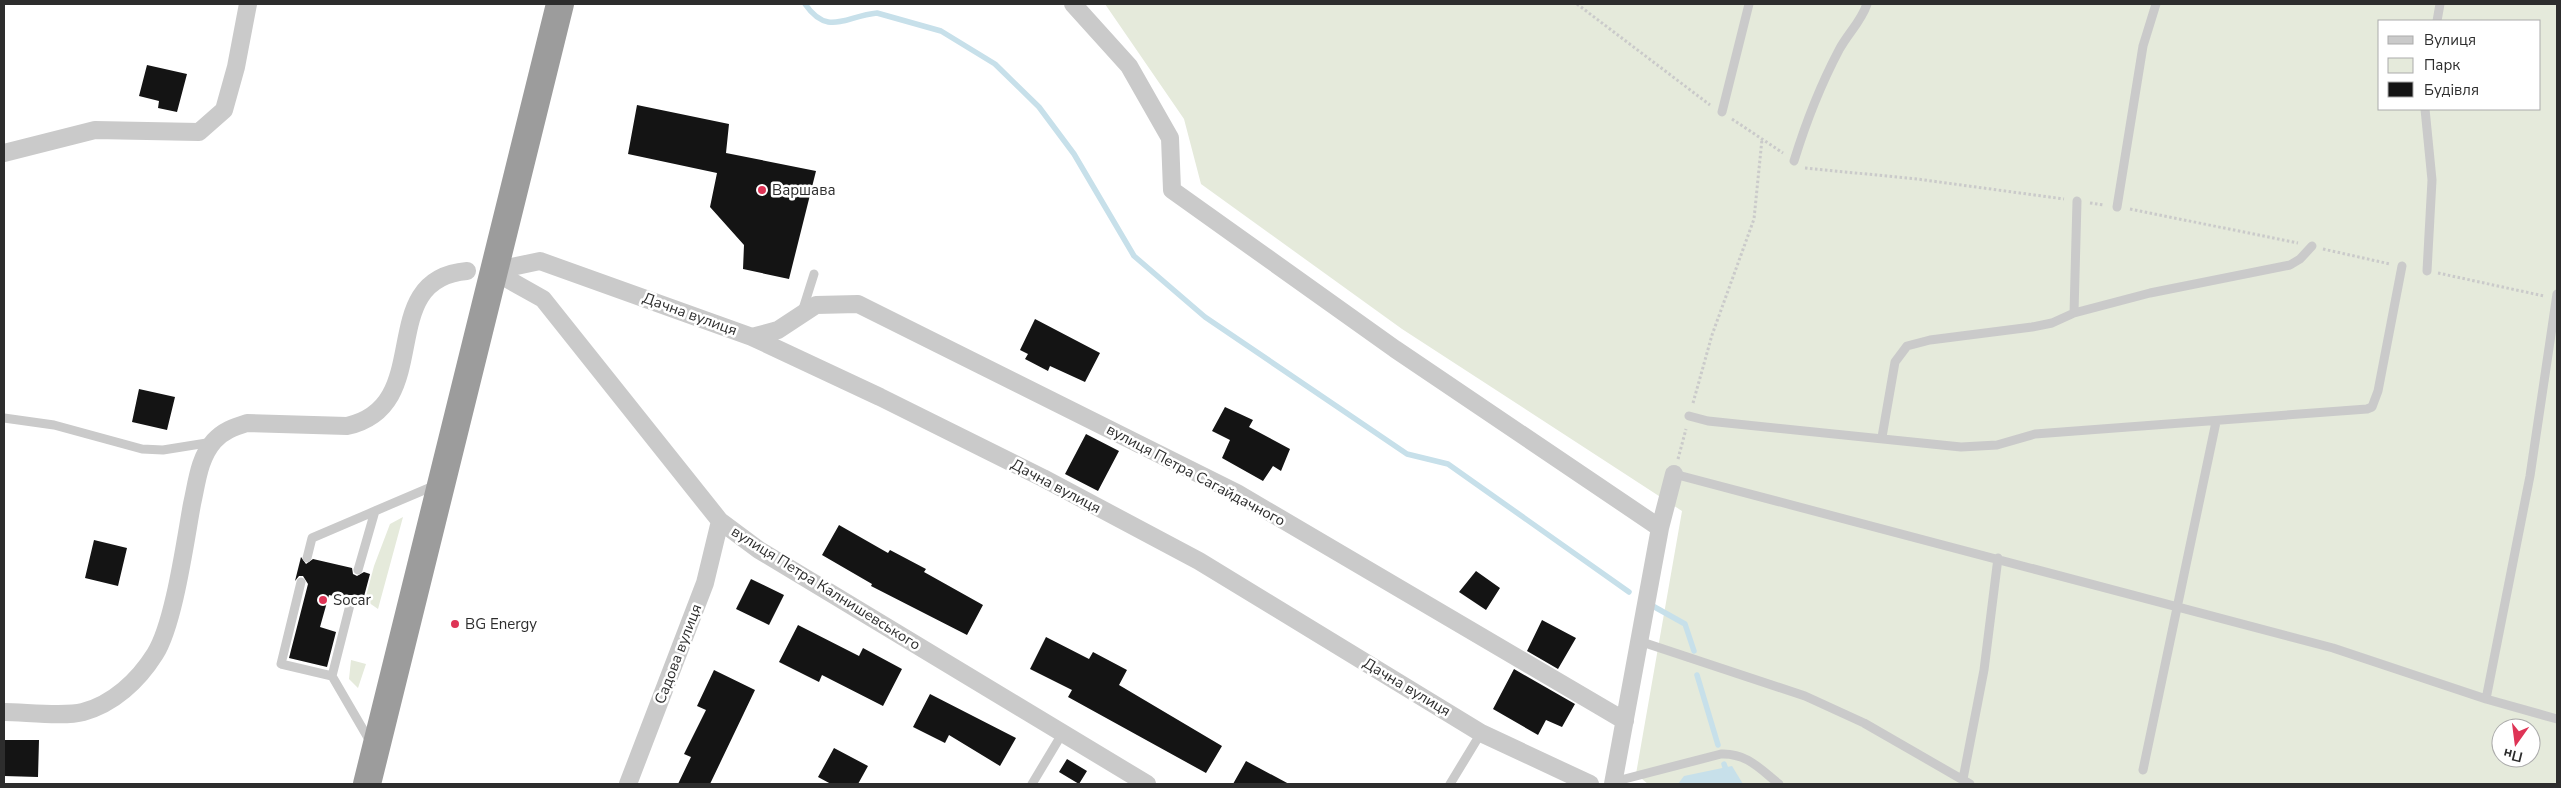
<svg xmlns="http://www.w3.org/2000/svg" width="2561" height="788" viewBox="0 0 2561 788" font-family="'Nunito Sans',sans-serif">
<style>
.green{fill:#e5eadb;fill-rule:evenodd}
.water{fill:#c7e0ea}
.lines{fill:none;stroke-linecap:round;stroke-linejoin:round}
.stream{stroke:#c7e0ea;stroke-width:5.5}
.building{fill:#141414}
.path{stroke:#cacaca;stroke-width:3;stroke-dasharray:2.5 2.5;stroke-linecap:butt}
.service{stroke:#cacaca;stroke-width:9}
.minor{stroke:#cacaca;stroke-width:18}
.trunk{stroke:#9c9c9c;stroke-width:28}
.poi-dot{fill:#de3456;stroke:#fff;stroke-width:2}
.labels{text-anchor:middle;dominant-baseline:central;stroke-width:5;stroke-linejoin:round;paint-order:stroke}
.poi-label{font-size:15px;fill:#2d2d2d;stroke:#fff;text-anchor:start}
.street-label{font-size:15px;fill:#2d2d2d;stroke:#fff}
</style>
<rect width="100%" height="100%" fill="#fff"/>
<path class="green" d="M1105 4H2557V784H1648L1636 774 1682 511 1402 329 1201 184 1184 119ZM2380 21H2540V109H2380ZM2501 728H2531V758H2501Z
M403 517 378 609 365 600 374 566 390 524Z
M351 660 366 664 358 688 349 679Z"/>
<path class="water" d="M1732 766 1743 784H1678L1684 776Z"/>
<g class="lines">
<path class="stream" d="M805 4C828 37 845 16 877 13L941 31 995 64 1039 107 1074 154 1134 256 1205 317 1407 454 1448 464 1629 592
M1651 605 1685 624 1694 651
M1697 675 1718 745
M1724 764 1731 784"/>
</g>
<path class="building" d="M147 65 187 74 177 112 158 108 159 101 139 96Z
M637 105 729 124 726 153 816 171 789 279 743 269 744 245 710 207 717 173 628 154Z
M1035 319 1100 353 1085 382 1050 366 1048 371 1025 359 1028 354 1020 350Z
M139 389 175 397 167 430 132 422Z
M1225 407 1253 420 1249 427 1290 449 1281 471 1273 466 1263 481 1222 458 1230 440 1212 431Z
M1086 434 1119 451 1098 491 1065 474Z
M839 525 888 553 890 550 926 569 924 572 983 605 967 635 871 586 872 584 822 555Z
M94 540 127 548 118 586 85 578Z
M301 557 306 564 313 559 352 568 353 574 357 576 364 572 370 574 362 604 357 602 353 595H349L345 599 329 595 320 627 336 632 327 667 289 658 308 584 303 576H299L295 581Z
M1476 571 1500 588 1486 610 1459 592Z
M751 579 784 595 769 625 736 609Z
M1542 620 1576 638 1558 669 1527 651Z
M798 625 859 656 863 648 902 669 883 706 822 675 819 682 779 662Z
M1046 637 1089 659 1093 652 1127 670 1119 685 1222 746 1206 773 1068 697 1072 690 1030 669Z
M1514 669 1575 704 1562 727 1546 720 1538 735 1493 709Z
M714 670 755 690 710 784H678L691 757 684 754 706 710 697 706Z
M930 694 1016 738 1000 766 949 735 945 743 913 727Z
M4 740H39L38 777 4 776Z
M834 748 868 766 858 784H831L818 777Z
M1067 759 1087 771 1079 784 1059 772Z
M1246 761 1289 784H1233Z"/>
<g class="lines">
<path class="path" d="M1577 4 1710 105
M1732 119 1783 153
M1805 168 1917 179 2064 199
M2090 203 2104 205
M2130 209 2298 243
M2323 249 2390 264
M2438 273 2544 296
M1693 403 1712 335 1754 219 1762 139
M1678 459 1686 429"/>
<path class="service" d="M2437 21 2440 4
M2425 109 2432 180 2427 271
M1722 112 1749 4
M1794 161C1806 122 1820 86 1839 50 1848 33 1861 22 1867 4
M2117 207 2143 46 2156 4
M802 312 814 274
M2074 313 2077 201
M1689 416 1708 421 1961 447 1997 445 2035 434 2367 409 2372 407 2378 391 2402 266
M4 418 54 425 142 449 163 450 213 442
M1882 437 1895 362 1907 346 1930 340 2032 327 2052 323 2074 313 2150 293 2290 265 2300 259 2312 246
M1674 474 2333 648 2486 699 2557 719
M307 558 312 538 375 511
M358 570 375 511 436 485
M301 582 281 664 332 676
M351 601 332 676 371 743
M1639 641 1805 696 1864 723 1970 784
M2486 699 2530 476 2557 294
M2143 770 2216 422
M1963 779 1984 670 1998 558
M1613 782 1721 754C1747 753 1760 769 1779 784
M1032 784 1062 734
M1450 784 1481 733"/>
<path class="minor" d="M1073 4 1129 66 1170 138 1172 190 1395 349 1660 528
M4 153 95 130 199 132 224 110 236 67 248 4
M493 271 540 261 752 337 880 397 1043 478 1199 561 1481 733 1590 784
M493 271 543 299 720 521 759 550 1147 784
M752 337 778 330 816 305 858 304 1237 493 1625 721
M4 712C24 712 65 717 83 712 113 704 138 681 155 654 174 624 185 542 192 504 197 482 199 458 214 441 223 431 234 427 247 423L347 426C438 406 372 279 467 271
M628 784 705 583 720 521
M1613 784 1660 528 1674 474"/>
<path class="trunk" d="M367 784 560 4"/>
</g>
<g class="poi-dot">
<circle cx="762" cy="190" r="5"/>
<circle cx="323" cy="600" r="5"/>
<circle cx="455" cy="624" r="5"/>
</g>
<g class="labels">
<g class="poi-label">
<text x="772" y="190">Варшава</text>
<text x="333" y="600">Socar</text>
<text x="465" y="624">BG Energy</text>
</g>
<g class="street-label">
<text transform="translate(690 314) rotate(20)">Дачна вулиця</text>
<text transform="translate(1196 475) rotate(28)">вулиця Петра Сагайдачного</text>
<text transform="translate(1056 486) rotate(28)">Дачна вулиця</text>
<text transform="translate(826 588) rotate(32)">вулиця Петра Калнишевського</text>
<text transform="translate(678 654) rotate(-69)">Садова вулиця</text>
<text transform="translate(1407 687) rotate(31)">Дачна вулиця</text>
</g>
</g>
<rect width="2561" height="788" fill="none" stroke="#2d2d2d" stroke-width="10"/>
<rect x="2378" y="20" width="162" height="90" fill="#ffffff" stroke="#ababab"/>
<rect x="2388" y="36" width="25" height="8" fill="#cacaca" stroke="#ababab"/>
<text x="2424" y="45" font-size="15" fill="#2d2d2d">Вулиця</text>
<rect x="2388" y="58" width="25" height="15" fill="#e5eadb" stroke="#ababab"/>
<text x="2424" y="70" font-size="15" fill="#2d2d2d">Парк</text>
<rect x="2388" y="82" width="25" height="15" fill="#141414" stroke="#ababab"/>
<text x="2424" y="95" font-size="15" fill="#2d2d2d">Будівля</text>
<g transform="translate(2516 743) rotate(194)"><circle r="24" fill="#ffffff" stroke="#ababab"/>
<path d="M0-4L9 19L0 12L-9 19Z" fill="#de3456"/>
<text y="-8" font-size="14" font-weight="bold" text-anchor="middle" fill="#2d2d2d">Пн</text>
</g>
</svg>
